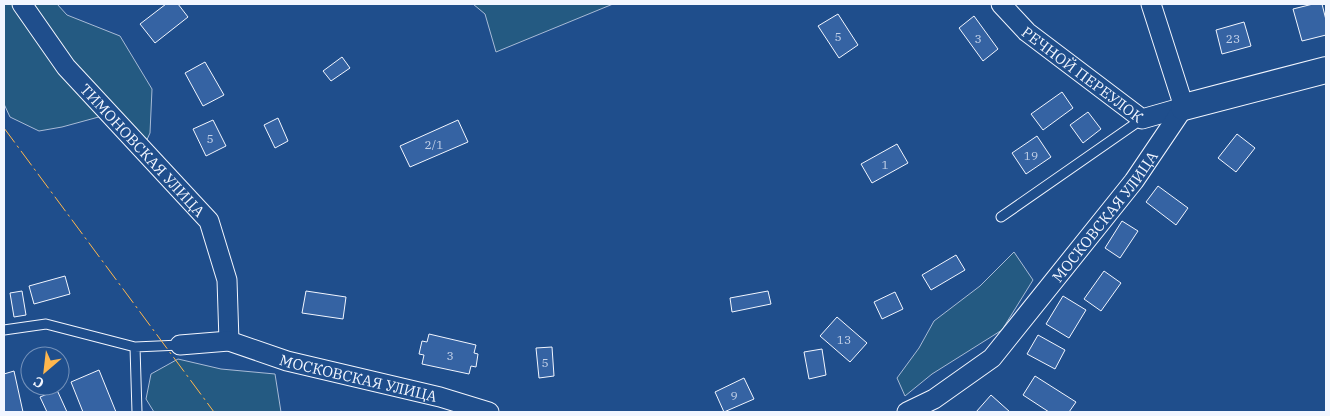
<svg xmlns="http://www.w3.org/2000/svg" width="1330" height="416" viewBox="0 0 1330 416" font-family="'IBM Plex Serif',serif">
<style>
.green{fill:#245a82;stroke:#a8bbd7}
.building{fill:#3563a3;stroke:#f2f6ff}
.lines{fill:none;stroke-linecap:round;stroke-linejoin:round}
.lane-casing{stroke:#f2f6ff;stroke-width:11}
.street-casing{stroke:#f2f6ff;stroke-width:21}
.secondary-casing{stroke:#f2f6ff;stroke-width:28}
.lane{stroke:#1f4e8c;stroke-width:9}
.street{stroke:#1f4e8c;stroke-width:19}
.secondary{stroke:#1f4e8c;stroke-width:26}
.power{stroke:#ffb74d;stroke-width:1;stroke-dasharray:18 4 2.5 4;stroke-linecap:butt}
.labels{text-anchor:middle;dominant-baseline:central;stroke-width:4;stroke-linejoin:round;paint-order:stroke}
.number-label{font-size:12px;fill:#c3d1e8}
.street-label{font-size:15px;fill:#f2f6ff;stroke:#1f4e8c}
</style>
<rect width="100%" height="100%" fill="#1f4e8c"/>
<path class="green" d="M4 4H57L67 15 120 36 152 89 150 133 140 155 117 112 62 127 39 131 10 117 4 104Z
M473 4H613L496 52 485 14Z
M1014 252 1033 280 1002 330 932 374 905 396 897 378 919 348 934 321 980 286Z
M178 359 221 369 275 374 281 412H154L146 399 151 374Z"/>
<path class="building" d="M166 4H178L188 17 155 43 140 24Z
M1313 4H1322L1326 20V35L1302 41 1293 9Z
M838 14 858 45 839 58 818 26Z
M974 16 998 49 983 61 959 28Z
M1244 22 1251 46 1222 54 1216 30Z
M342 57 350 68 331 81 323 71Z
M205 62 224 95 203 106 185 73Z
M1062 92 1073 108 1043 130 1031 114Z
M1088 112 1101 129 1083 143 1070 125Z
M278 118 288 141 275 148 264 125Z
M213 120 226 146 206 156 193 129Z
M458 120 468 142 410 167 400 146Z
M1237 134 1255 148 1236 172 1218 158Z
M1037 136 1051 157 1026 174 1012 153Z
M897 144 908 163 872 183 861 164Z
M1158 186 1188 208 1176 225 1146 202Z
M1122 221 1138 231 1120 258 1105 248Z
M956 255 965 270 931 290 922 275Z
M1104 271 1121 283 1101 311 1084 299Z
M65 276 70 294 34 304 29 286Z
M22 291 26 315 14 317 10 293Z
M306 291 346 297 343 319 302 313Z
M768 291 771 304 732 312 730 298Z
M895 292 903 309 882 319 874 302Z
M1063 296 1086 310 1069 338 1046 324Z
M837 317 867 343 850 362 820 336Z
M429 334 476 345 474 353 478 354 476 367 471 366 469 374 422 364 424 355 419 354 422 341 427 342Z
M1038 335 1065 350 1055 369 1027 354Z
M552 347 554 376 539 378 536 348Z
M822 349 826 375 809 379 804 352Z
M99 370 116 412H83L71 382Z
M14 371 23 412H4V374Z
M1035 376 1076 402 1069 412H1049L1023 395Z
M744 378 754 399 724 412 715 392Z
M57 390 67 412H47L40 397Z
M991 395 1010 412H976Z"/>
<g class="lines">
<g class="lane-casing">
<path id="lane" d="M1001 217 1142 119
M4 330 46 324 135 347 180 345
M135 347 137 412"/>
</g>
<g class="street-casing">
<g id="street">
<path id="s1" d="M22 4 66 67 209 221 227 280 229 341"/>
<path id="s2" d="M1001 4 1027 32 1142 119 1184 107"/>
<path d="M1151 4 1184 107"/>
<path id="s3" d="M180 345 229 341 287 361 440 397 489 412"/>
<path id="s4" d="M907 412 934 399 992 358 1134 181 1184 107"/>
</g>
</g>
<g class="secondary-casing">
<path id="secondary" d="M1184 107 1326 70"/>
</g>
<use href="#lane" class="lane"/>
<use href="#street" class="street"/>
<use href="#secondary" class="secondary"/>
<path class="power" d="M4 128 214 412"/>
</g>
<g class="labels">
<g class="number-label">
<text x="838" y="36">5</text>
<text x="978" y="38">3</text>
<text x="1233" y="38">23</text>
<text x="210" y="138">5</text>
<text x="434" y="144">2/1</text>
<text x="1031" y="155">19</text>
<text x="885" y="164">1</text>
<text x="844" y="339">13</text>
<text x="450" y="355">3</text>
<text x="545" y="362">5</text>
<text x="734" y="395">9</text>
</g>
<g class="street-label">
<text stroke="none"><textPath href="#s2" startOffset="108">РЕЧНОЙ ПЕРЕУЛОК</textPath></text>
<text stroke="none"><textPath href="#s1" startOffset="190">ТИМОНОВСКАЯ УЛИЦА</textPath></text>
<text stroke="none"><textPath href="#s4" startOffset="282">МОСКОВСКАЯ УЛИЦА</textPath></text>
<text stroke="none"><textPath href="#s3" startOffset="184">МОСКОВСКАЯ УЛИЦА</textPath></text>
</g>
</g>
<rect width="1330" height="416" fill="none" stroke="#f2f6ff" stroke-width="10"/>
<g transform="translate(45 371) rotate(208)"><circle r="24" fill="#1f4e8c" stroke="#7391ba"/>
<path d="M0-4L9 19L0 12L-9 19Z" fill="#ffb74d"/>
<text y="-8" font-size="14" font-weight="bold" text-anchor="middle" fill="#f2f6ff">С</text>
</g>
</svg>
